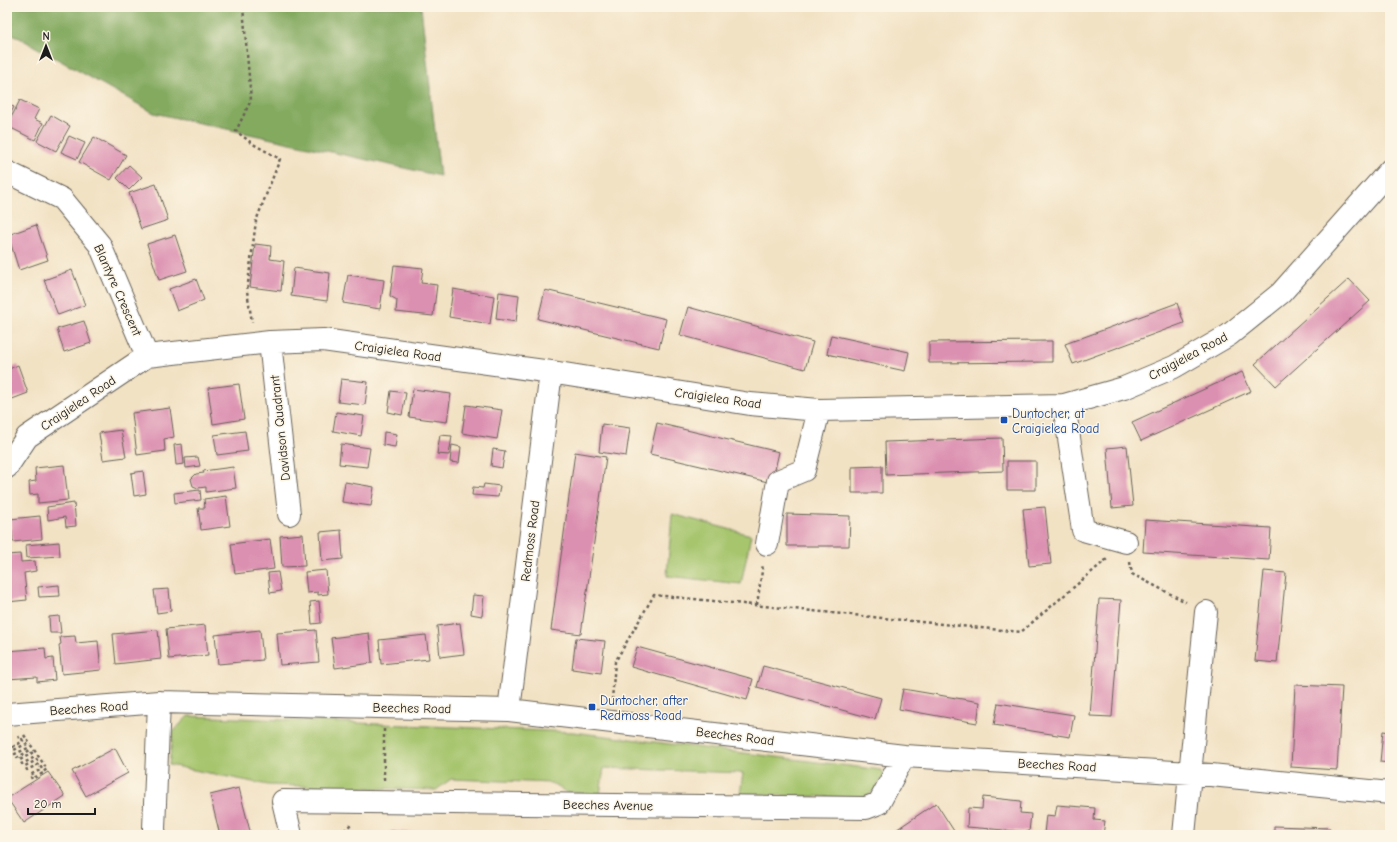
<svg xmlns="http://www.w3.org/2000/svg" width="1397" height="842" viewBox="0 0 1397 842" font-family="'Comic Neue',sans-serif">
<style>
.green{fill:#a6c56d;stroke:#617044}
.forest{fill:#84aa60;stroke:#50633e}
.building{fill:#dc90b1}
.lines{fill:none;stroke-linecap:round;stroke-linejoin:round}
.minor-casing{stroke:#676157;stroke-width:24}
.path{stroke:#676157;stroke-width:2.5;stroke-dasharray:3 3;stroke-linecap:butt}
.minor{stroke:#fff;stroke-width:22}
.transit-dot{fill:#1a4fb4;stroke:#fcf5e5;stroke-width:1.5}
.labels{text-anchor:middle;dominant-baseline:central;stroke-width:3;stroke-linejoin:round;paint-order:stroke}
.street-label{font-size:13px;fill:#1c1c1c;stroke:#fcf5e5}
.transit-label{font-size:13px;fill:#164399;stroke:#fcf5e5;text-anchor:start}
</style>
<rect width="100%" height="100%" fill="#fcf5e5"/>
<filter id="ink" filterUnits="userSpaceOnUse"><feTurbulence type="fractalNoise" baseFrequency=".025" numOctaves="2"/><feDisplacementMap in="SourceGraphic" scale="8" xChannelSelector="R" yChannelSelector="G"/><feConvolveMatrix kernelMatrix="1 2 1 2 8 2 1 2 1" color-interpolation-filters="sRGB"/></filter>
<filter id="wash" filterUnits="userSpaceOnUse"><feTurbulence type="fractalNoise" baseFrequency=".012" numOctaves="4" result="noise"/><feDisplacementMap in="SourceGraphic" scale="16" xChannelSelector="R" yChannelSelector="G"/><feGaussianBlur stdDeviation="0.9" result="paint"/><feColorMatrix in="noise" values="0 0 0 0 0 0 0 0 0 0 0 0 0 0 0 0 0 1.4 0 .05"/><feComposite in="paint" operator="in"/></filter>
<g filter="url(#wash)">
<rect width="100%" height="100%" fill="#f2e2c4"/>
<path class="green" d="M672 514 751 535 741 584 667 576Z
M188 716 573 732 882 770 884 776 874 791 863 798 740 794 743 773 604 768 600 795 566 792 551 783 451 779 436 790 268 785 169 765 173 732Z"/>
<path class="forest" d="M7 7H421L440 176 154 113 7 31Z"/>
<g id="blocks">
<path class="building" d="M20 100 39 109 34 119 43 123 35 140 7 126Z
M7 104 14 107 7 121Z
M51 115 70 126 56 151 37 141Z
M69 136 85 143 77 159 61 152Z
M94 137 126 155 111 180 79 162Z
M129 165 142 177 129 190 117 178Z
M156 184 168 220 141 229 129 193Z
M36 225 48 260 19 270 8 235Z
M175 235 187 271 159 280 147 244Z
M255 244 271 246 270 259 284 261 281 291 250 287Z
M394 265 423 268 421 283 437 285 433 316 396 312 397 300 390 296Z
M294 268 330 273 327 301 291 296Z
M72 270 85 305 58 315 44 280Z
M348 275 384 280 380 309 343 303Z
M196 279 204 300 177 311 169 289Z
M1349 279 1370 301 1276 386 1255 364Z
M453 289 494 296 490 324 449 317Z
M545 290 666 319 659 348 538 319Z
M499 292 519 295 516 322 496 319Z
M1177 303 1184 323 1073 364 1065 344Z
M688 307 813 342 805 369 680 335Z
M84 321 91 343 64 352 57 329Z
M831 335 909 352 905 371 827 354Z
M1052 341V362L929 363V342Z
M18 365 28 393 7 401V370Z
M1242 372 1251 391 1141 441 1132 422Z
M341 379 368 382 365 405 338 402Z
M239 384 244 419 213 424 208 388Z
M413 389 451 394 447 422 409 417Z
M391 391 406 393 402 415 388 412Z
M466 405 502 410 497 439 462 433Z
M170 408 174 437 164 439 165 451 137 455 132 413Z
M336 412 364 416 361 436 333 431Z
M657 423 779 452 772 483 650 454Z
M602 424 630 428 626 456 599 452Z
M121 430 126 457 103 460 99 433Z
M245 431 248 451 217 455 214 435Z
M384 432 397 434 395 447 383 445Z
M440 435 452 436 449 455 437 454Z
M1002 438 1003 471 886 475 885 442Z
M182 444 184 464 176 465 174 445Z
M341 444 370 448 367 467 339 464Z
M452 445 461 447 459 463 450 462Z
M1127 446 1133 506 1112 508 1107 448Z
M493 449 505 451 502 468 491 466Z
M575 452 606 457 581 634 551 630Z
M198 457 200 466 186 468 185 458Z
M1007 461H1036V490H1007Z
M64 465 68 500 38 503V494L30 495 29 482 36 481 35 468Z
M882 466V493H852V467Z
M233 467 236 488 206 492V487L198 488 193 486 191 479 196 474 204 473 203 471Z
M143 471 146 494 134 496 131 473Z
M345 482 374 487 371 506 342 502Z
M484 484 500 486 498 497 472 495 473 487 483 488Z
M200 490 201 500 175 503 174 493Z
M226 496 230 526 201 530 198 508H205L204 499Z
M74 503 76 526 66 527 65 517 48 520 47 507Z
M1045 507 1051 564 1029 566 1023 509Z
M787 514 850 516 849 546H787Z
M40 516 42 539 13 542 10 519Z
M1145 520 1271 528 1269 560 1143 552Z
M341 530 343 559 322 561 320 532Z
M303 534 305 566 282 567 280 536Z
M270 539 274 569 235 574 231 544Z
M59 542 60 556 27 558 26 545Z
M20 554 21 562 35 561 36 571 24 573 27 600 7 602V555Z
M326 570 328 594 318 595V592L307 593 305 572Z
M1264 571 1286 573 1277 663 1255 661Z
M278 572 281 591 270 593 268 573Z
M59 585 60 596 39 597 38 587Z
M169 589 171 611 157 613 154 590Z
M473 595 484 596 482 616 471 614Z
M1099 599 1121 600 1112 717 1090 716Z
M319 601 321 623 312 624 310 602Z
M59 616 61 633H50L49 617Z
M460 623 464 654 440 657 437 626Z
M205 625 208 655 169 659 166 629Z
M158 630 161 659 116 664 113 634Z
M260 630 263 660 218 664 215 635Z
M316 630 319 662 280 665 277 633Z
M369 633 372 663 335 668 331 638Z
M426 635 429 659 381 664 379 640Z
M75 636 76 643 98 641 101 670 62 674 59 645 61 644 60 637Z
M576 638 605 641 601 673 572 669Z
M637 647 753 679 747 700 631 667Z
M45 648 46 659 53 658 55 680 37 682V677L7 679V651Z
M763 666 881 698 875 719 757 687Z
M1295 685 1342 687 1337 770 1291 767Z
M903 689 980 702 977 723 899 709Z
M998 703 1074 715 1070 737 994 725Z
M1383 731 1390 732V763L1380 762Z
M115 748 128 773 86 796 72 771Z
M48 772 65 796 24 823 7 798Z
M239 788 251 835H220L210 795Z
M983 797 1021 801 1020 813 1031 814 1029 832 967 827 968 808 982 809Z
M936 803 954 831 947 835H891L890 834Z
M1057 805 1095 808 1094 820 1105 821 1103 835H1059L1044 834 1046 815 1055 816Z
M1274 826 1330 828V835H1274Z
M390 831 437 834V835H389Z
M454 833H509V835H454Z
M540 833H575V835H540Z"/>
</g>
</g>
<g filter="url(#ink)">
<use href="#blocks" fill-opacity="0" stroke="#676157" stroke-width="1"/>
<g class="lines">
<g class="minor-casing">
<path id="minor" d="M7 172 62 199 100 245 147 356
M270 342 289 514
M1064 405 1083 530 1126 542
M7 467 27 437 147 356 270 342 323 340 551 372 750 404 819 410 1064 405 1124 388 1174 367 1229 335 1281 293 1390 170
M767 544 778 481 804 470 819 410
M509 710 551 372
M7 714 159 702 509 710 904 756 1191 773 1390 793
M155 835 154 829 159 702
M291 835 283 801 866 808 879 803 904 756
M1184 835 1206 612"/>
</g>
<path class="path" d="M243 7 251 100 236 131 253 144 280 159 256 221 247 291 252 322
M1130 562 1132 574 1186 602
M757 605 763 564
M612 700 615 662 654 595 1021 632 1107 559
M24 735 47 769 42 773H43
M18 736 20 740 22 739 23 741 13 747 14 750 26 744 28 748 15 754 17 758 30 750 32 753 20 760 22 764 35 757 37 760 25 766 27 770 39 764 42 769 30 775 32 779 43 773
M384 780V729
M340 835 351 824"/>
<use href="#minor" class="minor"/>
</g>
</g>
<g class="transit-dot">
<rect x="1000" y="416" width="8" height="8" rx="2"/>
<rect x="588" y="703" width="8" height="8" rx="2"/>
</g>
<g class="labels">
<g class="street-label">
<text transform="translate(118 290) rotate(66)">Blantyre Crescent</text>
<text transform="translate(398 351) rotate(8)">Craigielea Road</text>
<text transform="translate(1188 356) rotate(-28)">Craigielea Road</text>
<text transform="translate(718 398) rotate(8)">Craigielea Road</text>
<text transform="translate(78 403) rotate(-34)">Craigielea Road</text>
<text transform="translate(280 428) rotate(-96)">Davidson Quadrant</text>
<text transform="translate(530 541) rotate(-83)">Redmoss Road</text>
<text transform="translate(89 708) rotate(-4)">Beeches Road</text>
<text transform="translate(412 708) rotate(1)">Beeches Road</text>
<text transform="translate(735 736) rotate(7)">Beeches Road</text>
<text transform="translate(1057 765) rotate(3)">Beeches Road</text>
<text transform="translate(608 805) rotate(1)">Beeches Avenue</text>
</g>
<g class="transit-label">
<text x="1012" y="413">Duntocher, at<tspan x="1012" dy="15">Craigielea Road</tspan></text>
<text x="600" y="700">Duntocher, after<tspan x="600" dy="15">Redmoss Road</tspan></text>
</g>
</g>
<rect width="1397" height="842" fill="none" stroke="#fcf5e5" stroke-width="24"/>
<g transform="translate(46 46)" stroke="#fcf5e5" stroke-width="3" paint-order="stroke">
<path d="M0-3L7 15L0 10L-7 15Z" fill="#1c1c1c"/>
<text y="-6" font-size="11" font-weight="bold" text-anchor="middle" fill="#1c1c1c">N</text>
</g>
<path d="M28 808v6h67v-6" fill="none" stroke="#1c1c1c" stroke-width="2"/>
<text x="34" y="808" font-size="12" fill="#1c1c1c" stroke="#fcf5e5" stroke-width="3" paint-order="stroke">20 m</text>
</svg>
